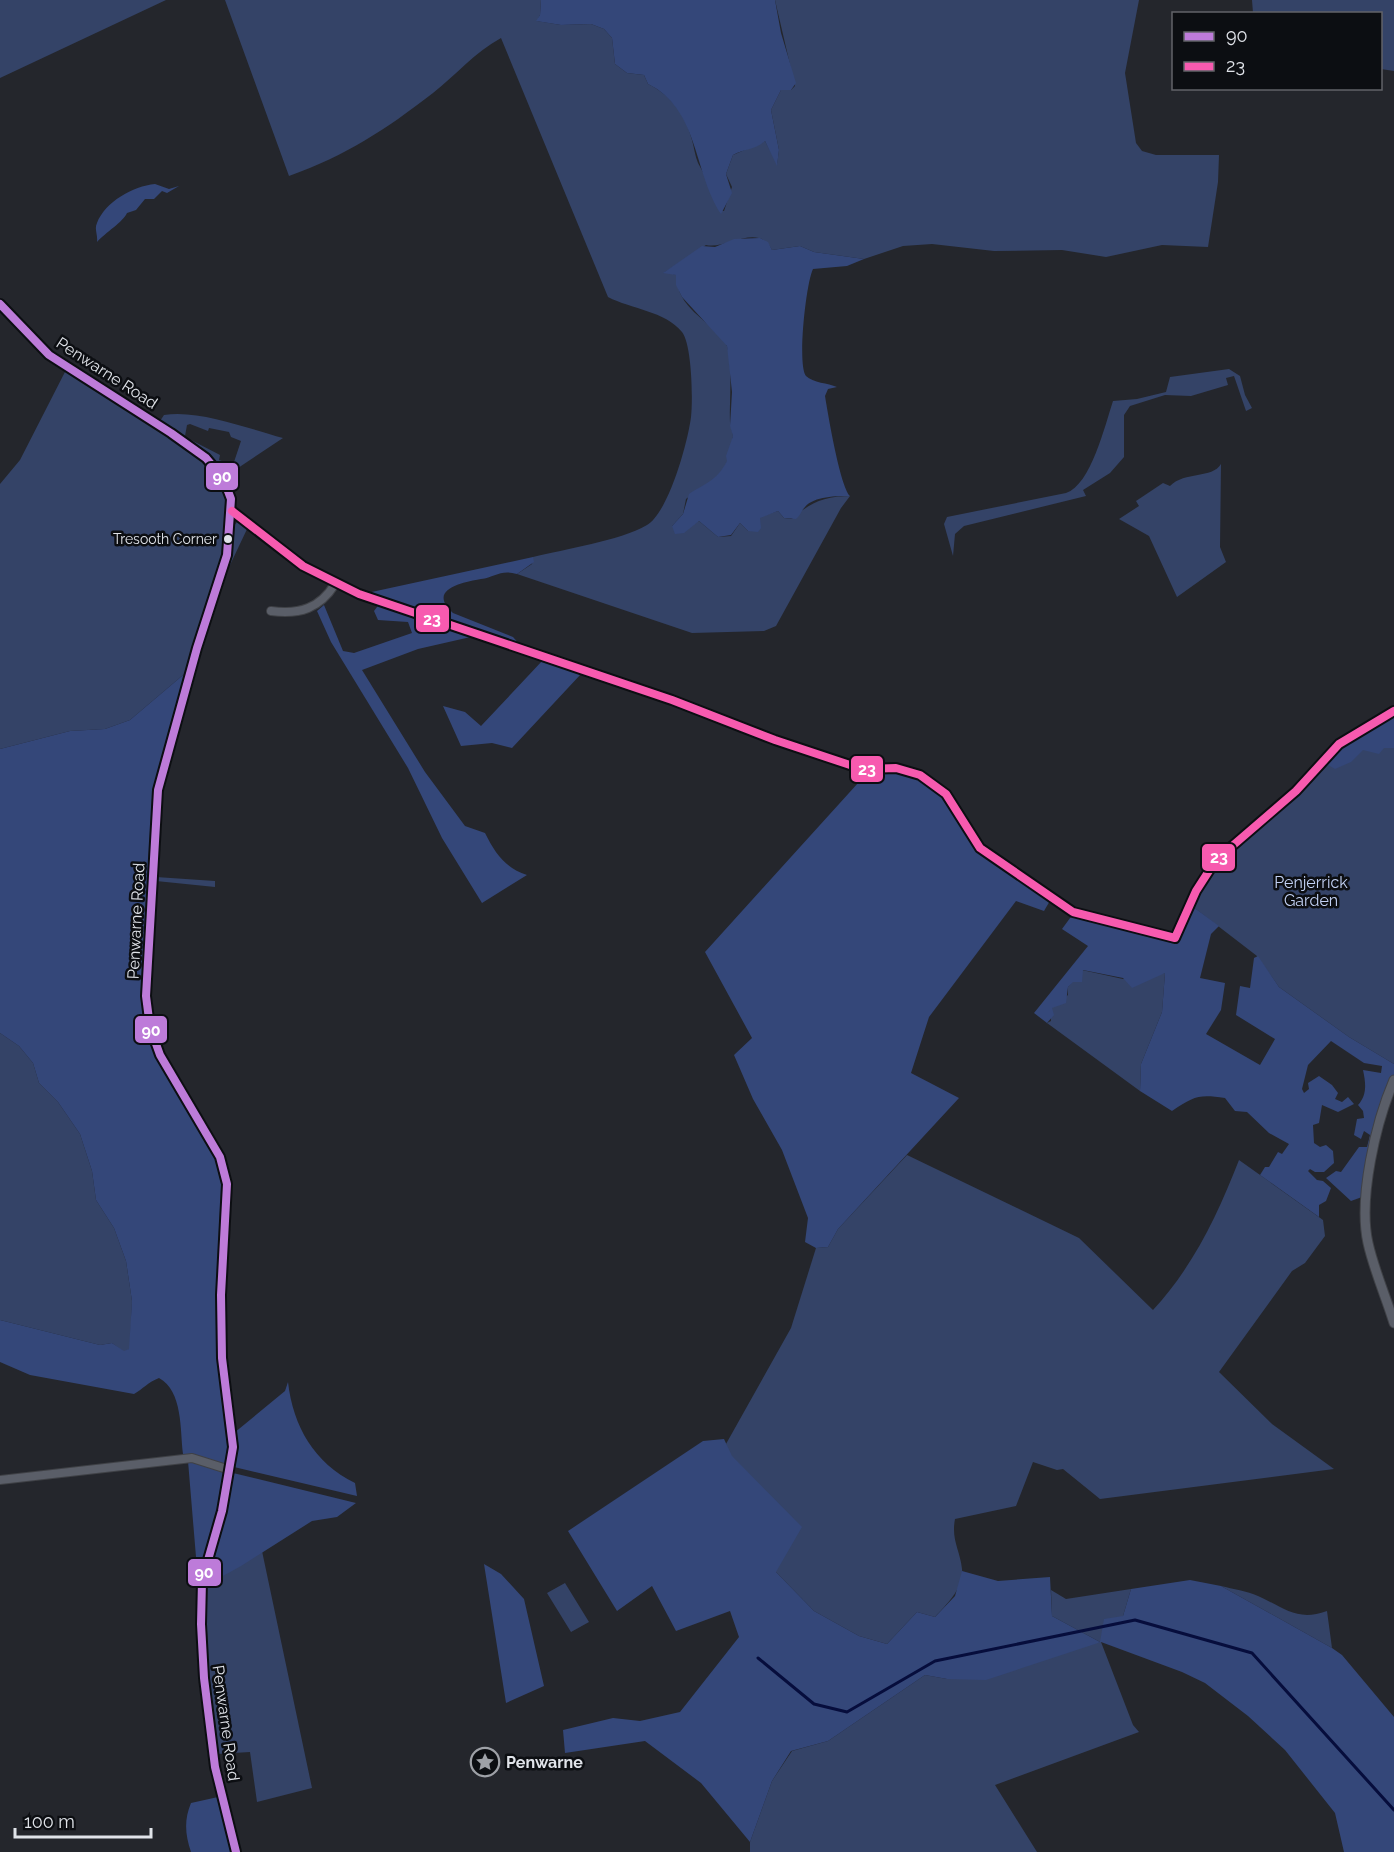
<svg xmlns="http://www.w3.org/2000/svg" width="1394" height="1852" viewBox="0 0 1394 1852" font-family="Raleway,sans-serif">
<style>
.green{fill:#344367;fill-rule:evenodd}
.forest{fill:#344779}
.lines{fill:none;stroke-linecap:round;stroke-linejoin:round}
.stream{stroke:#060d3c;stroke-width:3}
.minor-casing{stroke:#3f4146;stroke-width:10}
.tertiary-casing{stroke:#3f4146;stroke-width:11}
.minor{stroke:#5a5e68;stroke-width:8}
.tertiary{stroke:#5a5e68;stroke-width:9}
.bus-1-casing{stroke:#0c0e12;stroke-width:12}
.bus-2-casing{stroke:#0c0e12;stroke-width:12}
.bus-1{stroke:#bd7bd9;stroke-width:8}
.bus-2{stroke:#f75aaf;stroke-width:8}
.bus-dot{fill:#e0e3e9;stroke:#0c0e12;stroke-width:2}
.labels{text-anchor:middle;dominant-baseline:central;stroke-width:5;stroke-linejoin:round;paint-order:stroke}
.bus-label{font-size:14px;fill:#e0e3e9;stroke:#0c0e12;text-anchor:end}
.street-label{font-size:16px;fill:#e0e3e9;stroke:#0c0e12}
.park-label{font-size:16px;fill:#c2d1f4;stroke:#0c0e12}
.poi-label{font-size:16px;font-weight:bold;fill:#e0e3e9;stroke:#0c0e12;text-anchor:start}
.line-badge{stroke:#0c0e12;stroke-width:2}
.badge-label{font-size:16px;text-anchor:middle;font-weight:bold;fill:#fff}
</style>
<rect width="100%" height="100%" fill="#24262c"/>
<path class="green" d="M0 0H166L0 78Z
M225 0H541L540 15 537 21 561 25 591 24 604 29 612 38 615 64 627 73 644 75 648 84C672 96 685 114 692 140 694 147 695 156 698 163 706 177 714 194 719 210L724 211 732 187 726 174 733 155 765 141 777 164 779 150 771 110 781 90H791L795 86 775 0H1139L1125 73 1136 143 1142 151 1156 155H1219L1218 182 1208 247 1162 245 1106 257 1062 250 994 251 932 244 903 246 864 259 814 252 800 246 772 250C759 222 726 250 706 245L665 272 677 275C675 306 707 319 724 340 734 353 729 405 730 422 730 427 733 431 733 436 733 437 728 459 727 462 720 479 700 489 686 499L683 514 672 526 687 528 699 521 718 537 731 536 740 523 748 531 760 517 778 511 784 518 792 519C810 502 826 496 850 496L841 508 776 626 764 631 692 633 517 574 532 564 533 557C565 549 619 541 647 525 669 512 688 441 691 417 693 399 692 345 682 332 665 311 631 309 608 297L501 38C475 52 456 75 433 93 385 130 347 155 289 176Z
M1252 0H1394V71L1381 69 1380 14 1253 13Z
M67 368 160 421 164 415C198 409 249 429 283 438L223 478 229 490 230 532 189 670 130 720 105 729 70 731 0 749V484L20 460ZM190 424 208 431 209 428 229 432 231 437 241 441 233 465 219 460 220 455 191 440 190 443 181 438 185 436 187 425Z
M1229 369 1240 376 1245 395 1252 408 1246 411 1234 376 1226 378 1228 385 1191 396 1165 395 1130 406 1124 415V457L1110 473 1083 490 1086 496 964 526 955 534 953 556 944 524 947 517 1066 493C1091 485 1105 425 1113 401L1137 399 1166 392 1170 377Z
M1221 464 1220 547 1226 562 1177 597 1149 536 1119 519 1139 506 1136 501 1163 483 1170 486C1185 471 1212 479 1221 464Z
M237 522 248 527 230 565 228 563 234 526Z
M1394 714V1064L1349 1037 1279 987 1257 956 1192 906 1218 860 1325 763Z
M156 877 215 881V887L156 881Z
M1082 970 1123 979 1165 973 1162 1012 1141 1064 1140 1091 1047 1023 1051 1021V1008L1068 995V987Z
M0 1033 19 1046 33 1063 39 1083 58 1102 80 1134 92 1171 96 1200 114 1228 126 1261 132 1301 130 1349 124 1352 112 1343 100 1345 0 1320Z
M907 1155 1079 1238 1153 1310C1193 1267 1218 1214 1239 1160L1323 1220 1325 1236 1305 1263 1292 1271 1219 1372 1272 1424 1334 1469 1100 1499 1063 1469 1057 1470 1033 1462 1016 1506 955 1519C951 1540 960 1550 962 1569 964 1588 947 1604 935 1617L917 1612 887 1644 859 1636 814 1611 775 1571 726 1444 791 1328 816 1248 828 1247 838 1229Z
M262 1551 312 1788 257 1802 250 1752 217 1754 208 1678 206 1582 214 1581Z
M565 1583 589 1622 571 1632 547 1593Z
M1221 1586C1233 1589 1247 1591 1258 1596 1285 1608 1297 1622 1327 1611L1332 1648Z
M1131 1589 1123 1616 1101 1642 1133 1725 1139 1732 995 1785 1037 1852H750V1842L772 1781 792 1751 828 1741 925 1675 947 1679 1100 1642 1052 1616 1051 1590 1066 1599Z"/>
<path class="forest" d="M541 0H775L781 33 796 83 791 90H781L771 110 779 150 777 166 765 141C755 150 744 149 733 155L726 174 732 193 721 214C693 171 699 109 648 84L644 75 627 73 615 64 612 38 604 29 591 24 561 25 536 21 540 15Z
M155 184 169 189 179 186 167 193 162 191 154 199H145L136 210 127 213C123 222 105 233 97 242 98 235 94 229 97 223 105 202 133 186 155 184Z
M760 238 768 242 772 250 800 246 814 252 864 259 847 266 813 269C806 283 797 365 806 376 813 383 828 383 837 387L828 389 825 396C828 414 840 486 850 496 837 496 814 496 805 507 801 511 801 515 796 519L784 518 778 511 760 518 761 528 758 532 748 531 740 523 731 535 718 537 699 521 684 533 675 534 672 526 683 514 689 494C705 483 716 482 727 461L726 456 733 436 730 426 732 392 727 346 682 297 676 285V275L663 273 702 246 715 247 734 239Z
M533 557 534 562 517 574C501 569 495 577 481 579 464 582 426 589 453 613L513 637 521 646 367 593Z
M380 603 475 636 418 649 362 670 425 772 465 826 485 833C495 853 505 868 527 875L482 903 442 838 408 768 331 642 317 611 324 605 343 651 354 653 412 633 408 622 378 620 374 611Z
M543 660 581 674 512 748 492 743 461 746 443 706 465 712 481 726Z
M189 670 156 789 148 1027 218 1158 225 1184 219 1295 230 1448 228 1466 183 1454C180 1430 183 1391 159 1378 148 1382 143 1389 134 1394L30 1375 0 1362V1320L100 1345 112 1343 124 1351 129 1349 132 1301 126 1261 114 1228 96 1200 92 1171 80 1134 58 1102 39 1083 33 1063 19 1046 0 1033V749L70 731 105 729 130 720Z
M1394 714V748H1384L1379 754 1363 750 1351 762 1335 769 1325 763 1342 746Z
M901 769 938 787 974 841 1051 899 1044 911 1016 901 929 1017 911 1073 959 1098 838 1229 828 1247 816 1248 805 1242 808 1218 782 1150 753 1099 734 1055 752 1038 705 952 868 772Z
M1192 906 1219 926 1211 934 1200 978 1225 983 1221 1010 1206 1034 1260 1065 1275 1039 1236 1015 1240 986 1250 988 1254 958 1258 956 1279 987 1349 1037 1394 1064V1080L1362 1197 1351 1201 1326 1178 1336 1171 1341 1172 1359 1147H1367L1370 1135 1364 1131 1361 1139 1354 1135 1357 1119 1364 1118 1363 1111 1358 1105C1367 1095 1366 1084 1363 1070L1381 1073 1382 1066 1364 1063 1331 1041 1308 1065 1302 1089 1304 1093 1309 1089 1308 1083 1319 1076 1332 1085 1338 1093 1335 1099 1342 1102 1348 1097 1354 1104 1338 1112 1322 1105 1319 1123 1313 1125 1314 1143 1320 1147 1326 1145 1333 1151 1334 1163 1324 1172H1315L1310 1169 1308 1171 1317 1180 1323 1181 1331 1188 1326 1201 1319 1205V1217L1260 1175 1265 1167H1269L1278 1152 1282 1154 1289 1144 1269 1133 1247 1112 1235 1111 1225 1098C1199 1094 1194 1096 1172 1111L1140 1091 1141 1064 1162 1012 1165 973 1132 988 1123 978 1083 970 1082 982H1073L1068 987 1066 1003 1052 1008 1054 1015 1047 1023 1034 1013 1088 946 1062 929 1073 914 1173 940Z
M288 1382C293 1426 314 1463 355 1483L357 1496 234 1467V1433L285 1391Z
M724 1439 732 1456 802 1527 776 1572 814 1611 859 1636 887 1644 917 1612 935 1617 955 1596 962 1571 998 1581 1050 1577 1052 1616 1100 1642 1104 1619 1123 1616 1131 1589 1190 1580 1221 1586 1332 1648 1342 1655 1394 1717V1852H1344L1335 1813 1285 1750 1248 1716 1205 1683 1182 1672 1101 1642 986 1680 947 1679 925 1675 828 1741 791 1751 772 1781 750 1842 701 1783 645 1741 565 1753 563 1730 613 1718 640 1721 680 1712 739 1637 730 1611 676 1631 652 1586 617 1611 568 1531 703 1441Z
M188 1461 227 1472 219 1511 198 1581Z
M233 1473 356 1503 337 1517 312 1521 241 1566 214 1581 205 1582Z
M484 1564 501 1574 524 1599 544 1686 506 1703Z
M218 1797 232 1852H191C185 1834 184 1820 191 1803Z"/>
<g class="lines">
<path class="stream" d="M758 1658 814 1704 847 1712 935 1661 1135 1620 1252 1653 1394 1810"/>
<g class="minor-casing">
<path id="minor" d="M232 511 303 566 359 594 672 700 775 740 850 765 866 769 896 768 920 775 946 794 980 848 1073 912 1175 938 1196 891 1216 860 1296 791 1339 744 1394 711
M271 611C300 615 320 608 335 584
M0 1480 192 1458 230 1470"/>
</g>
<g class="tertiary-casing">
<path id="tertiary" d="M0 304 49 355 171 433 206 458 223 478 231 499 227 555 197 648 158 790 146 996 150 1027 160 1055 220 1157 227 1184 221 1295 222 1358 233 1447 222 1511 202 1581 201 1624 204 1678 215 1767 236 1852
M1394 1080C1376 1122 1358 1198 1368 1243 1374 1270 1386 1297 1394 1323"/>
</g>
<use href="#minor" class="minor"/>
<use href="#tertiary" class="tertiary"/>
<g class="bus-1-casing">
<path id="bus-1" d="M0 304 49 355 171 433 206 458 223 478 231 499 227 555 197 648 158 790 146 996 150 1027 160 1055 220 1157 227 1184 221 1295 222 1358 233 1447 222 1511 202 1581 201 1624 204 1678 215 1767 236 1852"/>
</g>
<g class="bus-2-casing">
<path id="bus-2" d="M232 511 303 566 359 594 672 700 775 740 850 765 866 769 896 768 920 775 946 794 980 848 1073 912 1175 938 1196 891 1216 860 1296 791 1339 744 1394 711"/>
</g>
<use href="#bus-1" class="bus-1"/>
<use href="#bus-2" class="bus-2"/>
</g>
<defs>
<g id="sight-ring" transform="scale(1.5)"><circle r="9.5" fill="#0c0e12" stroke="#9ea1a7" stroke-width="1.5"/><path d="M0-6L1.8-2.2L6-1.7L2.9 1.2L3.7 5.4L0 3.3L-3.7 5.4L-2.9 1.2L-6-1.7L-1.8-2.2Z" fill="#9ea1a7"/></g>
</defs>
<g fill-rule="evenodd">
<use href="#sight-ring" x="485" y="1762"/>
</g>
<circle class="bus-dot" cx="228" cy="539" r="5"/>
<g class="labels">
<g class="bus-label">
<text x="217" y="539">Tresooth Corner</text>
</g>
<g class="street-label">
<text transform="translate(107 373) rotate(33)">Penwarne Road</text>
<text transform="translate(136 921) rotate(-87)">Penwarne Road</text>
<text transform="translate(226 1723) rotate(82)">Penwarne Road</text>
</g>
<g class="park-label">
<text x="1311" y="882">Penjerrick<tspan x="1311" dy="18">Garden</tspan></text>
</g>
<g class="poi-label">
<text x="506" y="1762">Penwarne</text>
</g>
</g>
<g class="line-badge">
<rect x="205" y="462" width="34" height="29" rx="6" fill="#bd7bd9"/>
<rect x="415" y="604" width="35" height="29" rx="6" fill="#f75aaf"/>
<rect x="850" y="755" width="34" height="28" rx="6" fill="#f75aaf"/>
<rect x="1201" y="843" width="35" height="29" rx="6" fill="#f75aaf"/>
<rect x="134" y="1015" width="34" height="29" rx="6" fill="#bd7bd9"/>
<rect x="187" y="1558" width="35" height="29" rx="6" fill="#bd7bd9"/>
</g>
<g class="badge-label">
<text x="222" y="482">90</text>
<text x="432" y="625">23</text>
<text x="867" y="775">23</text>
<text x="1219" y="863">23</text>
<text x="151" y="1036">90</text>
<text x="204" y="1578">90</text>
</g>
<rect x="1172" y="12" width="210" height="78" fill="#0c0e12" stroke="#616368" stroke-width="1.5"/>
<rect x="1184" y="32" width="30" height="9" fill="#bd7bd9" stroke="#616368" stroke-width="1.5"/>
<text x="1226" y="42" font-size="18" fill="#e0e3e9">90</text>
<rect x="1184" y="62" width="30" height="9" fill="#f75aaf" stroke="#616368" stroke-width="1.5"/>
<text x="1226" y="72" font-size="18" fill="#e0e3e9">23</text>
<path d="M15 1828v9h136v-9" fill="none" stroke="#e0e3e9" stroke-width="3"/>
<text x="24" y="1828" font-size="18" fill="#e0e3e9" stroke="#0c0e12" stroke-width="4.5" paint-order="stroke">100 m</text>
</svg>
